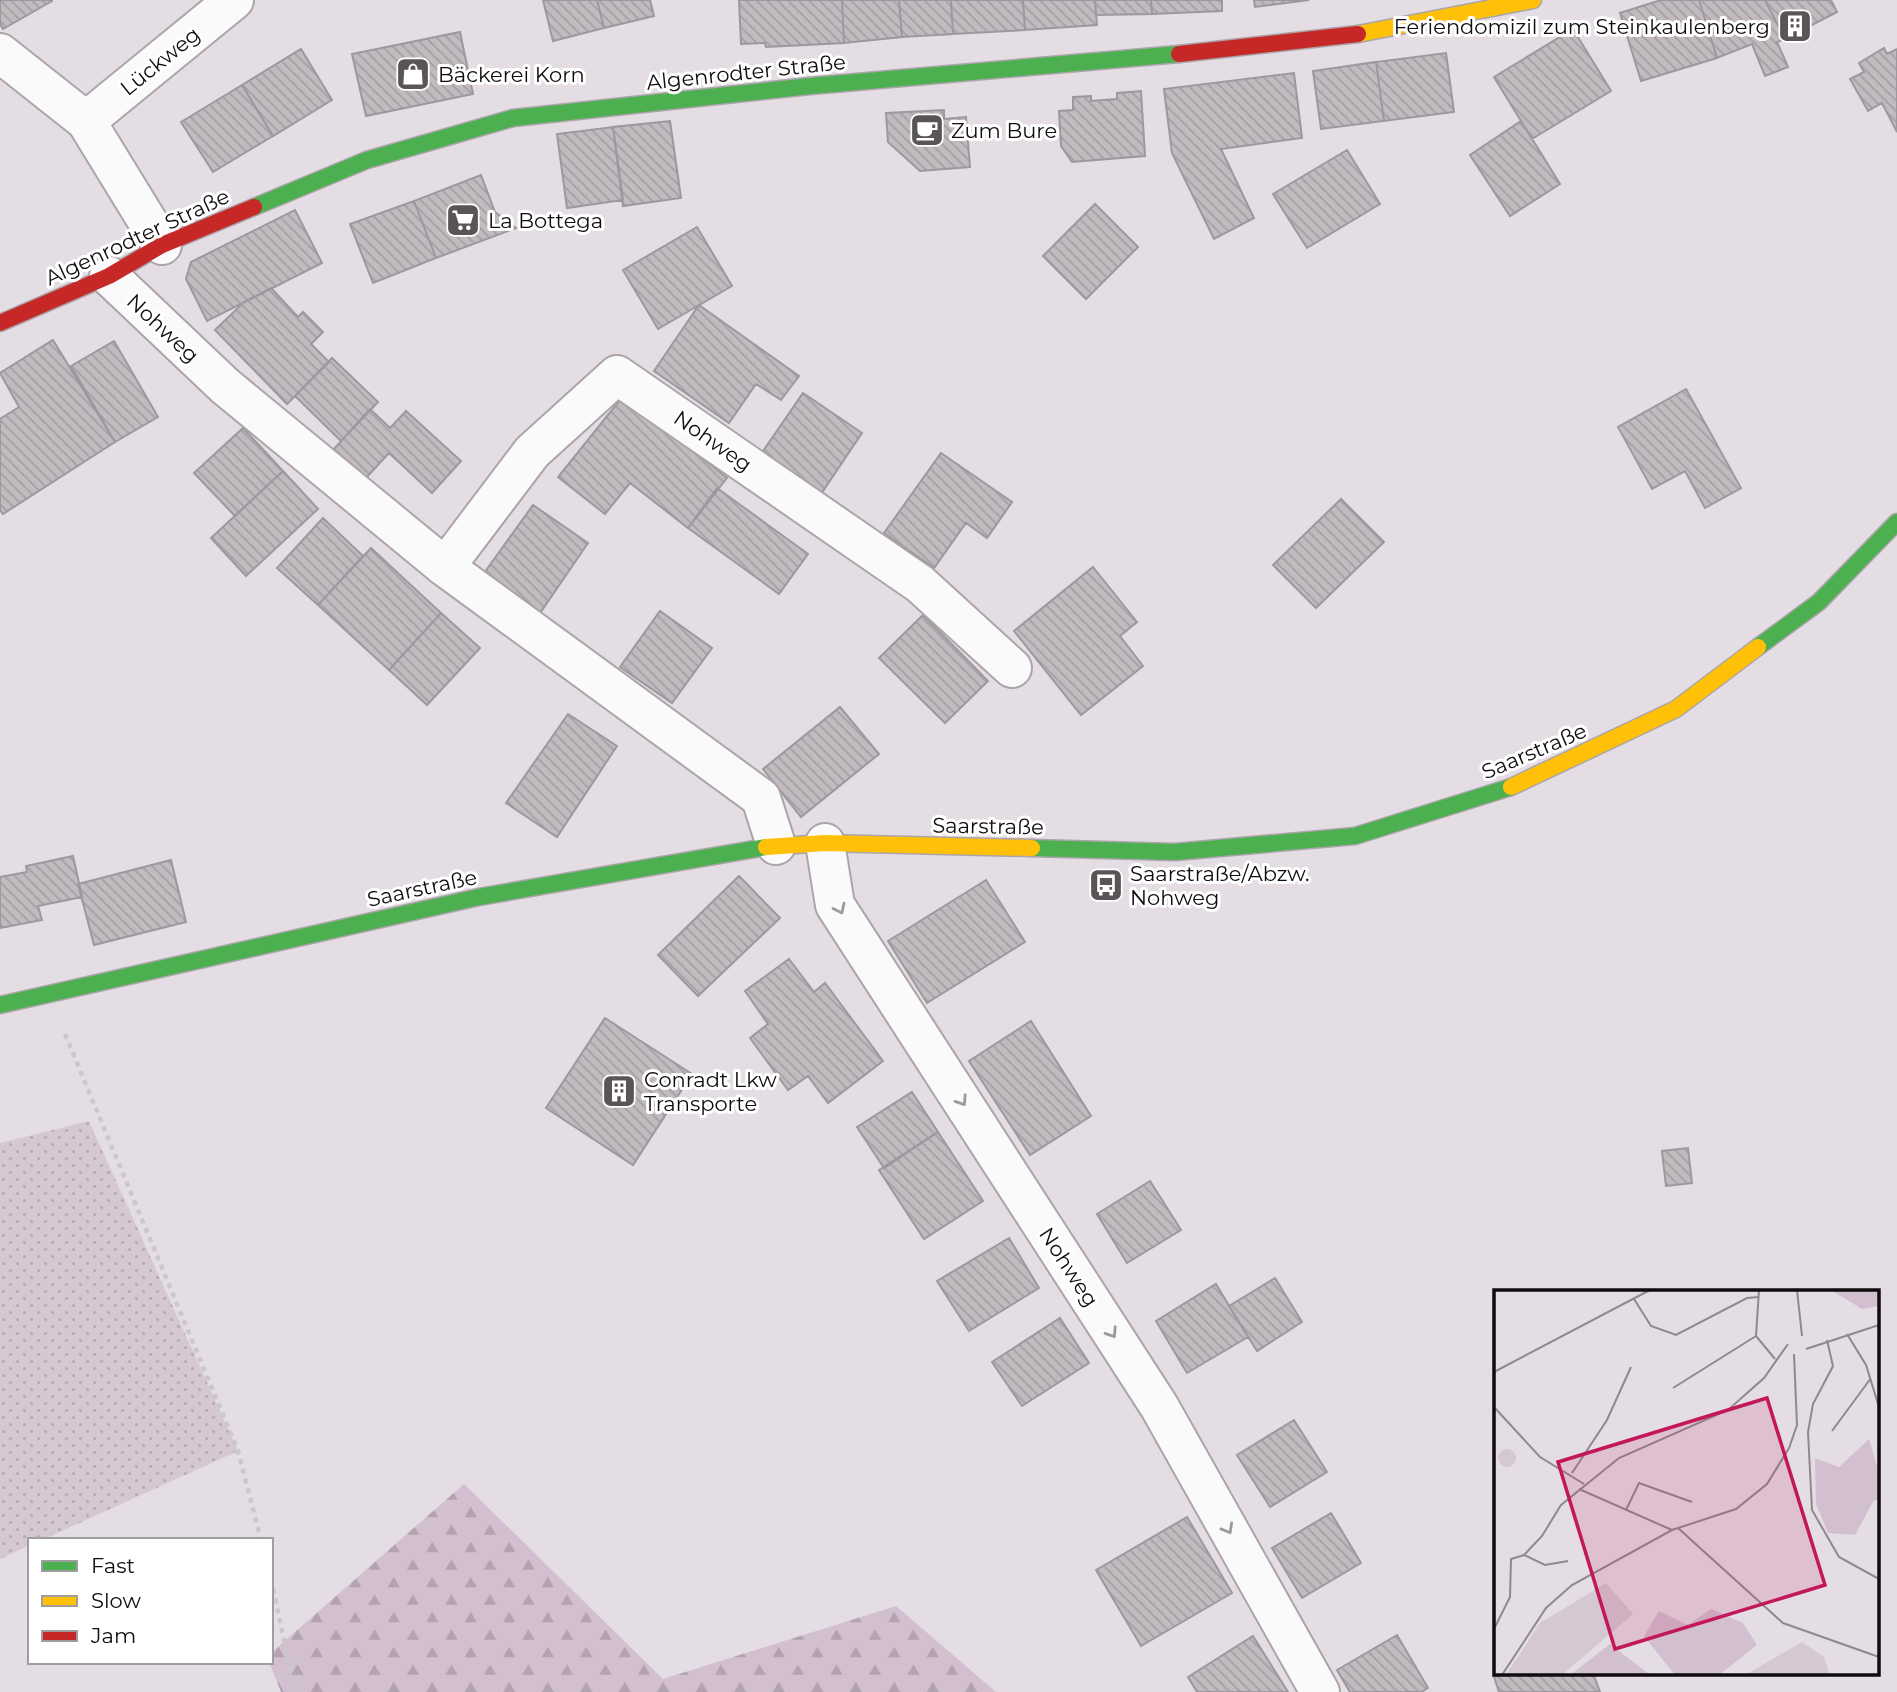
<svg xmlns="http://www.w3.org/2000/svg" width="1897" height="1692" viewBox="0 0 1897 1692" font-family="Montserrat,sans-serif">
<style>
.grass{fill:url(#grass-dots)}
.forest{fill:url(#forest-firs)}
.building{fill:url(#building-back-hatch);stroke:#9d989d;stroke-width:2}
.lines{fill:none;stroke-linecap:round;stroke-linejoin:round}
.street-casing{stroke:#aba5aa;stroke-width:42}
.fast-casing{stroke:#aba5aa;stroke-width:19}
.slow-casing{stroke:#aba5aa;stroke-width:19}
.jam-casing{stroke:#aba5aa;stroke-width:19}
.path{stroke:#cac8ca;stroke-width:4.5;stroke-dasharray:5 5;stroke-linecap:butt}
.street{stroke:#fbfafb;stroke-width:38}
.fast{stroke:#4caf50;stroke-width:16}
.slow{stroke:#ffc107;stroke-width:16}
.jam{stroke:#c62828;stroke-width:16}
.oneway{stroke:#9d9a9c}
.labels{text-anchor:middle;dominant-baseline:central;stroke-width:6;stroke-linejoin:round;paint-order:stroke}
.poi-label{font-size:21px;fill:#0f0b0e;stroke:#fff;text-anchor:start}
.street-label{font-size:21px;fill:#0f0b0e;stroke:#fff}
.inset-road{fill:none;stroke:#8f898e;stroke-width:2}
.view{fill:#c2185b;fill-opacity:0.15;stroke:#c2185b;stroke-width:3.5}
.inset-edge{fill:none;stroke:#0f0b0e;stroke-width:3.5}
</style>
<defs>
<pattern id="grass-dots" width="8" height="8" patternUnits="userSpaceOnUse" patternTransform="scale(1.75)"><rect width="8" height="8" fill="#d5c8d3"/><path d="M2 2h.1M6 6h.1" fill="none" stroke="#b6aab4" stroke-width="1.8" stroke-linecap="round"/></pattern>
<pattern id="forest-firs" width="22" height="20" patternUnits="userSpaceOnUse" patternTransform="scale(1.75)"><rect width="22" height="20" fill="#d2bfcf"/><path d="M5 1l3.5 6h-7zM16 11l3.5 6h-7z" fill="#b3a3b1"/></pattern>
<pattern id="building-back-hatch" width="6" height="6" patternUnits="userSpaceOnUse" patternTransform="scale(1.75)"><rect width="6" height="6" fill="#c1bbc0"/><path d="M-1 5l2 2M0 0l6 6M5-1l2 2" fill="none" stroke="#a59fa4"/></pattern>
</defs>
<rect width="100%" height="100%" fill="#e4dde3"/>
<path class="grass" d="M89 1121 238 1451 42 1540H30V1545L0 1559V1143Z"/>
<path class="forest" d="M464 1484 663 1679 896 1606 996 1692H281L269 1662H271V1653Z"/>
<path class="building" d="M0 0H52V1L3 29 0 24Z
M543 0H597L604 28 553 41Z
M597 0H650L654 16 604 28Z
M739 0H842L844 43 766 47 765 43 741 44Z
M842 0H899L902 37 844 43Z
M899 0H951L953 34 902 37Z
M951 0H1023L1025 30 953 34Z
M1023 0H1095L1097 25 1025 30Z
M1095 0H1151L1152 14 1096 15Z
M1151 0H1222V11L1152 14Z
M1254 0H1309L1255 7Z
M1661 0H1699L1717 58 1641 81 1620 13Z
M1699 0H1765L1785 39 1777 42 1788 67 1765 76 1752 44 1717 58Z
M1765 0H1831L1837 12 1785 39Z
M1573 29 1611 91 1532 139 1494 77Z
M460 32 473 94 366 116 352 54Z
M1884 48 1887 54 1897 49V132L1882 103 1868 111 1850 79 1864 72 1859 63Z
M301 49 332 100 273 136 242 85Z
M1446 53 1454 112 1384 121 1376 62Z
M1376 62 1384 121 1321 129 1313 71Z
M1294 73 1302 138 1221 149 1254 218 1214 239 1172 153 1164 89Z
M242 85 273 136 213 172 181 122Z
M1141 91 1145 156 1072 162 1061 146 1059 111 1073 110V97L1091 96V101L1117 99V93Z
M944 110V119L966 117 970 167 920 171 888 142 886 113Z
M670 121 681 198 623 206 613 127Z
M1521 121 1560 184 1510 216 1470 155Z
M613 127 623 200 567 208 557 134Z
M1347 150 1380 204 1307 248 1273 194Z
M481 175 495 212 516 228 436 258 414 201Z
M414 201 436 258 373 283 350 224Z
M1095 204 1138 247 1086 299 1043 256Z
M295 210 322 263 207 321 186 279 191 262Z
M697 227 732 286 658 329 623 270Z
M271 288 298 317 303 312 323 332 311 344 329 362 287 404 215 330 244 302Z
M699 305 799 376 781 400 756 384 729 423 654 371Z
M53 340 115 442 3 514 0 510V419L19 407 0 373Z
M114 341 158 417 115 442 71 366Z
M332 358 378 402 341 441 295 396Z
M1686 389 1741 488 1705 508 1685 471 1652 489 1618 427Z
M803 393 862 433 821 494 761 454Z
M624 395 727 478 688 528 630 483 605 514 558 477Z
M370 409 390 428 406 411 461 461 432 493 389 453 365 479 334 449Z
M243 428 283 471 235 516 194 473Z
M941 453 1012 502 987 538 966 523 934 568 884 533Z
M283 471 318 509 246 576 211 538Z
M717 488 808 554 779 594 688 528Z
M1341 499 1384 542 1316 608 1273 565Z
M533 505 588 543 538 616 482 576Z
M323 518 363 556 318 605 277 568Z
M371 548 441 613 389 670 318 605Z
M1093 567 1137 622 1120 636 1143 666 1081 715 1014 631Z
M660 611 712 648 672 703 620 667Z
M441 613 480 648 427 705 389 670Z
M923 615 988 681 945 723 879 658Z
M840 707 879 754 801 817 763 769Z
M568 714 617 746 557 837 506 803Z
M73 856 82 897 38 906 42 920 0 928V877L27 872 26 866Z
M171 860 186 922 94 945 78 884Z
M739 876 780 918 698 996 658 955Z
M986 880 1025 942 927 1003 888 941Z
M789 959 814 992 825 983 883 1061 828 1103 808 1076 788 1090 750 1038 768 1024 745 991Z
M605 1018 692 1074 633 1165 546 1108Z
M1031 1021 1091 1116 1030 1155 969 1061Z
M912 1092 938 1132 884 1168 857 1127Z
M938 1132 983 1201 924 1239 879 1170Z
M1688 1148 1692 1183 1666 1186 1662 1151Z
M1150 1181 1181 1230 1127 1263 1097 1214Z
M1009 1238 1039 1288 969 1331 937 1281Z
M1275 1278 1302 1322 1257 1351 1229 1306Z
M1216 1284 1248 1337 1187 1373 1156 1321Z
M1060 1318 1089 1363 1022 1406 992 1362Z
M1294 1420 1327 1472 1270 1507 1237 1455Z
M1331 1513 1361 1563 1302 1598 1272 1548Z
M1187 1517 1232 1593 1141 1646 1096 1570Z
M1397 1635 1428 1688 1421 1692H1350L1337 1670Z
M1253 1636 1288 1692H1197L1188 1677Z
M1507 1673H1593L1600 1692H1499L1494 1677Z"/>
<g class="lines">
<g class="street-casing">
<path id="street" d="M0 53 86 121 162 245
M86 121 234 0
M109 276 225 386 445 567 761 798 776 845
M445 567 532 452 617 375 920 584 1012 668
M825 843 835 905 1159 1406 1320 1692"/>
</g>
<g class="fast-casing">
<path id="fast" d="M254 207 367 160 513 118 810 86 1179 54
M1758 647 1819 602 1897 522
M1032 848 1175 852 1355 836 1511 787
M0 1005 479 897 766 847"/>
</g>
<g class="slow-casing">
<path id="slow" d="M1358 34 1533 0
M1511 787 1676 709 1758 647
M766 847 825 843 1032 848"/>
</g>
<g class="jam-casing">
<path id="jam" d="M1179 54 1358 34
M0 323 109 276 162 245 254 207"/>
</g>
<path class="path" d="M65 1034 238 1451 261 1540
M271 1579 295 1692"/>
<use href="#street" class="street"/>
<use href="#fast" class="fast"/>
<use href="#slow" class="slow"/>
<use href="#jam" class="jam"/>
</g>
<defs><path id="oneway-chevron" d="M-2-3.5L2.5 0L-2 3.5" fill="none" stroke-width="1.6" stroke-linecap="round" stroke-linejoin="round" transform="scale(1.75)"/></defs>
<g class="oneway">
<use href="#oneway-chevron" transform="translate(840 909) rotate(64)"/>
<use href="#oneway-chevron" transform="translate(962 1101) rotate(57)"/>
<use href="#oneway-chevron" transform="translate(1112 1333) rotate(57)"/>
<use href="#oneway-chevron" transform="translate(1228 1529) rotate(61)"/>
</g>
<defs>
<g id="building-square" transform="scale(1.75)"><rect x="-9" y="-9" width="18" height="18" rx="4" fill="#5a5459" stroke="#fff"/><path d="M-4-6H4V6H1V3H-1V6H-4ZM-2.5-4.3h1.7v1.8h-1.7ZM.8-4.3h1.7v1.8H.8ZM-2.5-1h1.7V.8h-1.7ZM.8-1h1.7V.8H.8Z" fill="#fff"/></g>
<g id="shop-square" transform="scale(1.75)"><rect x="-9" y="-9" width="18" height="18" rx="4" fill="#5a5459" stroke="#fff"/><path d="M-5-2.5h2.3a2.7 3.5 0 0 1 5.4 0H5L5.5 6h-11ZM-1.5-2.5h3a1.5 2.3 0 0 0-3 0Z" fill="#fff"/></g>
<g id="cafe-square" transform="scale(1.75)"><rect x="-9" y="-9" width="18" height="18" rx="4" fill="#5a5459" stroke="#fff"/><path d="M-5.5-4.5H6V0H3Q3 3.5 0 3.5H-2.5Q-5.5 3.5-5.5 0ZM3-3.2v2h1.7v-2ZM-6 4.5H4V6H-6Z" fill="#fff"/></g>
<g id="supermarket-square" transform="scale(1.75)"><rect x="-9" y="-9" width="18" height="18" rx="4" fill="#5a5459" stroke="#fff"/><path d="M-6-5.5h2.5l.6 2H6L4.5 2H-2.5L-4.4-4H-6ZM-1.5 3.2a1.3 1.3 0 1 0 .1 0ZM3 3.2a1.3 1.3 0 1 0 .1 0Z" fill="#fff"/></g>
<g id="bus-square" transform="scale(1.75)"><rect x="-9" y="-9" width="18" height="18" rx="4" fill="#5a5459" stroke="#fff"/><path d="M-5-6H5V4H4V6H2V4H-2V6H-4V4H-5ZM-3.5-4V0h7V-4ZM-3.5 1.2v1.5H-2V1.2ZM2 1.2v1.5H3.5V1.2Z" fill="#fff"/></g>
</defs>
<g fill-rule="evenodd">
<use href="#building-square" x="1795" y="26"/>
<use href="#shop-square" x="413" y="74"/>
<use href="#cafe-square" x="927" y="130"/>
<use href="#supermarket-square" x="463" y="220"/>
<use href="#bus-square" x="1106" y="885"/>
<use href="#building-square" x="619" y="1091"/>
</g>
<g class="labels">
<g class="poi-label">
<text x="1770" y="26" text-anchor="end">Feriendomizil zum Steinkaulenberg</text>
<text x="438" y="74">Bäckerei Korn</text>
<text x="951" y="130">Zum Bure</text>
<text x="488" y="220">La Bottega</text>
<text x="1130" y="873">Saarstraße/Abzw.<tspan x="1130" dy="24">Nohweg</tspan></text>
<text x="644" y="1079">Conradt Lkw<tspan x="644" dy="24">Transporte</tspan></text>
</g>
<g class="street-label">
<text transform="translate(160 61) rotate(-39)">Lückweg</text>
<text transform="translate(746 72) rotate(-6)">Algenrodter Straße</text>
<text transform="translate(137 237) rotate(-25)">Algenrodter Straße</text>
<text transform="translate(163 328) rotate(43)">Nohweg</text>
<text transform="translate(713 441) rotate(35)">Nohweg</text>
<text transform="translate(1534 751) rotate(-23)">Saarstraße</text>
<text transform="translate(988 826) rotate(1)">Saarstraße</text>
<text transform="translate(422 888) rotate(-12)">Saarstraße</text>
<text transform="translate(1069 1267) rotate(57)">Nohweg</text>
</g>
</g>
<g transform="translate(1494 1290)">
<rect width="385" height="385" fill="#e4dde3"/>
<path d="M112 293 139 324 68 385H12L46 333Z" fill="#d5c8d3"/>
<path d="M337 0H385V16L368 19ZM375 149 385 183V210H380L361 245 334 243 322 214 321 168 345 177ZM217 319 249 333 263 355 225 385H181L150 346 165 321 194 335ZM116 354 156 385H76Z" fill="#d2bfcf"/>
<path d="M4 168a9 9 0 1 1 18 0a9 9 0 1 1-18 0Z" fill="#d5c8d3"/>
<path d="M308 352 330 367 336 385H251Z" fill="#d5c8d3"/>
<path class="inset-road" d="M265 0 262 46 281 69M303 0 308 46M140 9 157 36 182 45 253 8 265 7M353 44 372 75 385 117M333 50 339 76 319 114 314 142 318 220 345 267 385 289M312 59 385 35M0 82 156 0M179 98 262 46M0 117 46 167 90 194M338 141 377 88M78 183 113 130 137 77M85 199 178 240M132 220 145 193 198 212M184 238 289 333 385 367M30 265 51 275 74 271M0 339 16 307 17 269 30 265 48 246 67 215 125 168 234 120 270 88 294 54M8 385 52 318 78 295 178 240 242 219 273 194 295 158 303 135 300 64"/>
<path class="view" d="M273 108 331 295 121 359 64 172Z"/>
<rect width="385" height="385" class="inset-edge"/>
</g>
<rect x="28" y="1538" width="245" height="126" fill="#ffffff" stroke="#9f9d9f" stroke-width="2"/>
<rect x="42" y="1561" width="35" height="10" fill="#4caf50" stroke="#9f9d9f" stroke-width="2"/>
<text x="91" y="1573" font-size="21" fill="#0f0b0e">Fast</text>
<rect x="42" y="1596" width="35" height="10" fill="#ffc107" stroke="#9f9d9f" stroke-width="2"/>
<text x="91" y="1608" font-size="21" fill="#0f0b0e">Slow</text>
<rect x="42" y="1631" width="35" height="10" fill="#c62828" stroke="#9f9d9f" stroke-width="2"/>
<text x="91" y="1643" font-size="21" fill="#0f0b0e">Jam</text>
</svg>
